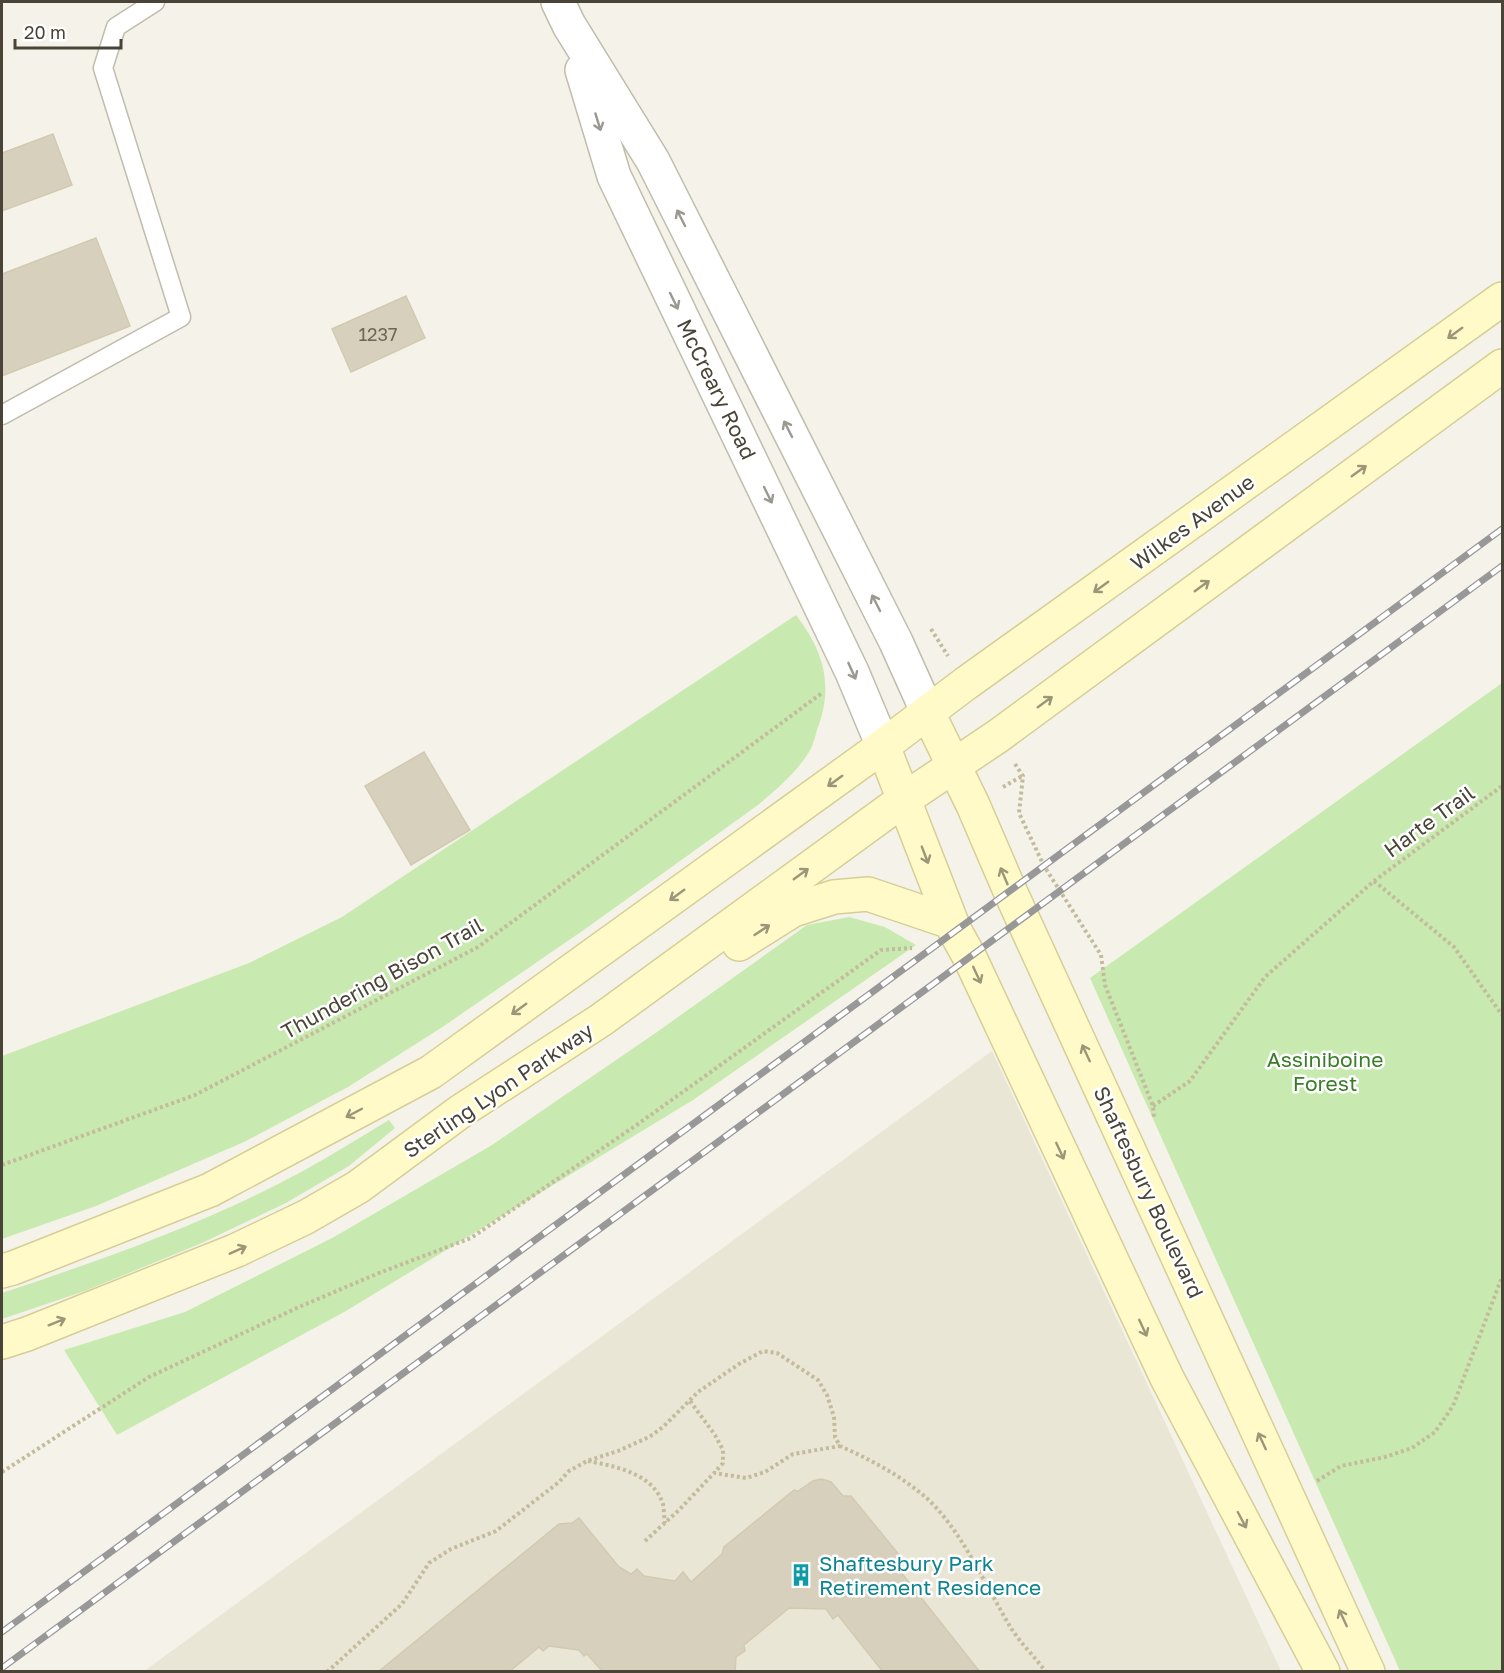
<svg xmlns="http://www.w3.org/2000/svg" width="1504" height="1673" viewBox="0 0 1504 1673" font-family="'Golos Text',sans-serif">
<style>
.residential{fill:#e9e6d6}
.green{fill:#c8eab0}
.building{fill:#d7d0bd;stroke:#d2cab0;stroke-width:1.5}
.lines{fill:none;stroke-linecap:round;stroke-linejoin:round}
.lane-casing{stroke:#c1bcab;stroke-width:21}
.street-casing{stroke:#c1bcab;stroke-width:36}
.secondary-casing{stroke:#d6ce97;stroke-width:36}
.path{stroke:#c3bb9b;stroke-width:4;stroke-dasharray:3 3;stroke-linecap:butt}
.lane{stroke:#fff;stroke-width:18}
.street{stroke:#fff;stroke-width:33}
.secondary{stroke:#fffac8;stroke-width:33}
.rail-casing{stroke:#989898;stroke-width:7}
.rail{stroke:#fff;stroke-width:4.5;stroke-dasharray:14;stroke-linecap:butt}
.oneway{stroke:#9b9891}
.oneway2{stroke:#9b9678}
.labels{text-anchor:middle;dominant-baseline:central;stroke-width:5;stroke-linejoin:round;paint-order:stroke}
.number-label{font-size:18px;fill:#6c6758}
.street-label{font-size:21px;fill:#494437;stroke:#fff}
.park-label{font-size:21px;fill:#3b7d27;stroke:#fff}
.culture-label{font-size:21px;fill:#0d838f;stroke:#fff;text-anchor:start}
</style>
<rect width="100%" height="100%" fill="#f5f3e9"/>
<path class="residential" d="M992 1051 1281 1671 143 1672Z"/>
<path class="green" d="M796 615C824 651 834 686 817 730 815 737 813 746 809 752 796 773 777 789 758 805L588 927 441 1028 348 1087 244 1142 96 1206 2 1239V1056L249 963 342 917Z
M1502 683V1671H1400L1090 978Z
M849 917 885 927 916 945 693 1100 346 1311 117 1435 64 1350 185 1312 334 1237 492 1145 657 1032 807 925Z
M389 1120 395 1128 349 1166 286 1203 202 1243 85 1291 2 1319V1293C104 1259 207 1223 303 1171 332 1155 360 1137 389 1120Z"/>
<path class="building" d="M53 134 72 185 2 211V153Z
M96 238 130 326 2 376V274Z
M406 296 425 338 351 372 332 329Z
M424 752 470 830 411 865 365 786Z
M821 1479 831 1482 843 1496H851L900 1556 896 1566 980 1672H883L838 1615 833 1619 826 1609 789 1608 744 1645 745 1651 736 1657 735 1672H603L587 1654 584 1656 579 1650 549 1646 543 1651 539 1647 509 1672H378L559 1524 572 1523 579 1518 619 1567 631 1574 637 1569 644 1576 675 1581 683 1572 691 1582 722 1554 724 1547 794 1490 798 1491 813 1481Z"/>
<g class="lines">
<g class="lane-casing">
<path id="lane" d="M2 415 181 317 103 68 116 27 155 2"/>
</g>
<g class="street-casing">
<path id="street" d="M558 2 569 25 653 161 896 642 928 713
M582 70 614 176 852 672 883 746"/>
</g>
<g class="secondary-casing">
<path id="secondary" d="M928 713 973 805 1010 891 1368 1672
M883 746 955 931 970 958 1167 1378 1323 1672
M739 944 793 910 834 897 868 894 951 922
M2 1271 13 1268 210 1190 431 1072 883 746 965 684 1502 299
M2 1342 27 1334 237 1250 306 1217 358 1187 461 1111 601 1020 903 800 998 736 1502 366"/>
</g>
<path class="path" d="M931 629 948 656
M1015 764 1023 776 1019 813 1044 866 1101 955 1105 985 1153 1106 1154 1118
M1003 787 1022 776
M1374 881 1454 947 1502 1015
M1153 1106 1190 1081 1265 977 1374 881 1502 786
M2 1165 195 1095 478 947 822 693
M690 1401 715 1435 723 1450V1463L714 1473
M588 1461C614 1466 653 1473 663 1504 664 1510 664 1517 665 1523
M2 1472 149 1377 299 1307 379 1273 471 1238 638 1124 881 950 912 948
M1317 1481 1341 1466 1385 1457 1412 1448 1435 1432 1453 1406 1502 1277
M645 1541 679 1510 714 1473 746 1478 765 1472 793 1454 840 1446
M327 1672 402 1604 429 1563 451 1549 496 1531 559 1482 569 1471 587 1461 618 1451 649 1437 663 1427 698 1392 739 1364 763 1351 777 1353 818 1380 827 1395 834 1417 835 1437 840 1446C869 1459 898 1474 923 1495 960 1526 986 1587 1011 1628 1021 1644 1035 1657 1046 1672"/>
<use href="#lane" class="lane"/>
<use href="#street" class="street"/>
<use href="#secondary" class="secondary"/>
<g class="rail-casing">
<path id="rail" d="M2 1632 1502 529
M2 1668 1502 566"/>
</g>
<use href="#rail" class="rail"/>
</g>
<defs><path id="oneway-shaft" d="M-6 0H5M1.5-3L5.5 0L1.5 3" fill="none" stroke-width="1.6" stroke-linecap="round" stroke-linejoin="round" transform="scale(1.5)"/></defs>
<g class="oneway">
<use href="#oneway-shaft" transform="translate(598 122) rotate(73)"/>
<use href="#oneway-shaft" transform="translate(681 218) rotate(-117)"/>
<use href="#oneway-shaft" transform="translate(674 301) rotate(64)"/>
<use href="#oneway-shaft" transform="translate(788 429) rotate(-117)"/>
<use href="#oneway-shaft" transform="translate(768 495) rotate(64)"/>
<use href="#oneway-shaft" transform="translate(876 603) rotate(-117)"/>
<use href="#oneway-shaft" transform="translate(852 671) rotate(66)"/>
</g>
<g class="oneway2">
<use href="#oneway-shaft" transform="translate(1455 333) rotate(144)"/>
<use href="#oneway-shaft" transform="translate(1359 471) rotate(-36)"/>
<use href="#oneway-shaft" transform="translate(1202 586) rotate(-36)"/>
<use href="#oneway-shaft" transform="translate(1101 587) rotate(144)"/>
<use href="#oneway-shaft" transform="translate(1045 702) rotate(-36)"/>
<use href="#oneway-shaft" transform="translate(835 781) rotate(144)"/>
<use href="#oneway-shaft" transform="translate(925 855) rotate(69)"/>
<use href="#oneway-shaft" transform="translate(801 874) rotate(-36)"/>
<use href="#oneway-shaft" transform="translate(1004 876) rotate(-113)"/>
<use href="#oneway-shaft" transform="translate(677 895) rotate(144)"/>
<use href="#oneway-shaft" transform="translate(762 930) rotate(-33)"/>
<use href="#oneway-shaft" transform="translate(977 975) rotate(65)"/>
<use href="#oneway-shaft" transform="translate(519 1009) rotate(144)"/>
<use href="#oneway-shaft" transform="translate(1086 1053) rotate(-115)"/>
<use href="#oneway-shaft" transform="translate(354 1113) rotate(152)"/>
<use href="#oneway-shaft" transform="translate(1060 1151) rotate(65)"/>
<use href="#oneway-shaft" transform="translate(238 1250) rotate(-24)"/>
<use href="#oneway-shaft" transform="translate(57 1322) rotate(-22)"/>
<use href="#oneway-shaft" transform="translate(1143 1328) rotate(65)"/>
<use href="#oneway-shaft" transform="translate(1262 1441) rotate(-115)"/>
<use href="#oneway-shaft" transform="translate(1242 1520) rotate(62)"/>
<use href="#oneway-shaft" transform="translate(1343 1618) rotate(-115)"/>
</g>
<defs>
<g id="building-bare" transform="scale(1.8)"><path d="M-4-6H4V6H1V3H-1V6H-4ZM-2.5-4.3h1.7v1.8h-1.7ZM.8-4.3h1.7v1.8H.8ZM-2.5-1h1.7V.8h-1.7ZM.8-1h1.7V.8H.8Z" fill="#0f9aa8" stroke="#fff" stroke-width="2.5" paint-order="stroke"/></g>
</defs>
<g fill-rule="evenodd">
<use href="#building-bare" x="801" y="1575"/>
</g>
<g class="labels">
<g class="number-label">
<text x="378" y="334">1237</text>
</g>
<g class="street-label">
<text transform="translate(717 389) rotate(64)">McCreary Road</text>
<text transform="translate(1192 522) rotate(-36)">Wilkes Avenue</text>
<text transform="translate(1429 821) rotate(-36)">Harte Trail</text>
<text transform="translate(382 978) rotate(-29)">Thundering Bison Trail</text>
<text transform="translate(498 1090) rotate(-34)">Sterling Lyon Parkway</text>
<text transform="translate(1149 1192) rotate(65)">Shaftesbury Boulevard</text>
</g>
<g class="park-label">
<text x="1325" y="1059">Assiniboine<tspan x="1325" dy="24">Forest</tspan></text>
</g>
<g class="culture-label">
<text x="819" y="1563">Shaftesbury Park<tspan x="819" dy="24">Retirement Residence</tspan></text>
</g>
</g>
<rect width="1504" height="1673" fill="none" stroke="#494437" stroke-width="6"/>
<path d="M15 39v9h106v-9" fill="none" stroke="#494437" stroke-width="3"/>
<text x="24" y="39" font-size="18" fill="#494437" stroke="#ffffff" stroke-width="4.5" paint-order="stroke">20 m</text>
</svg>
